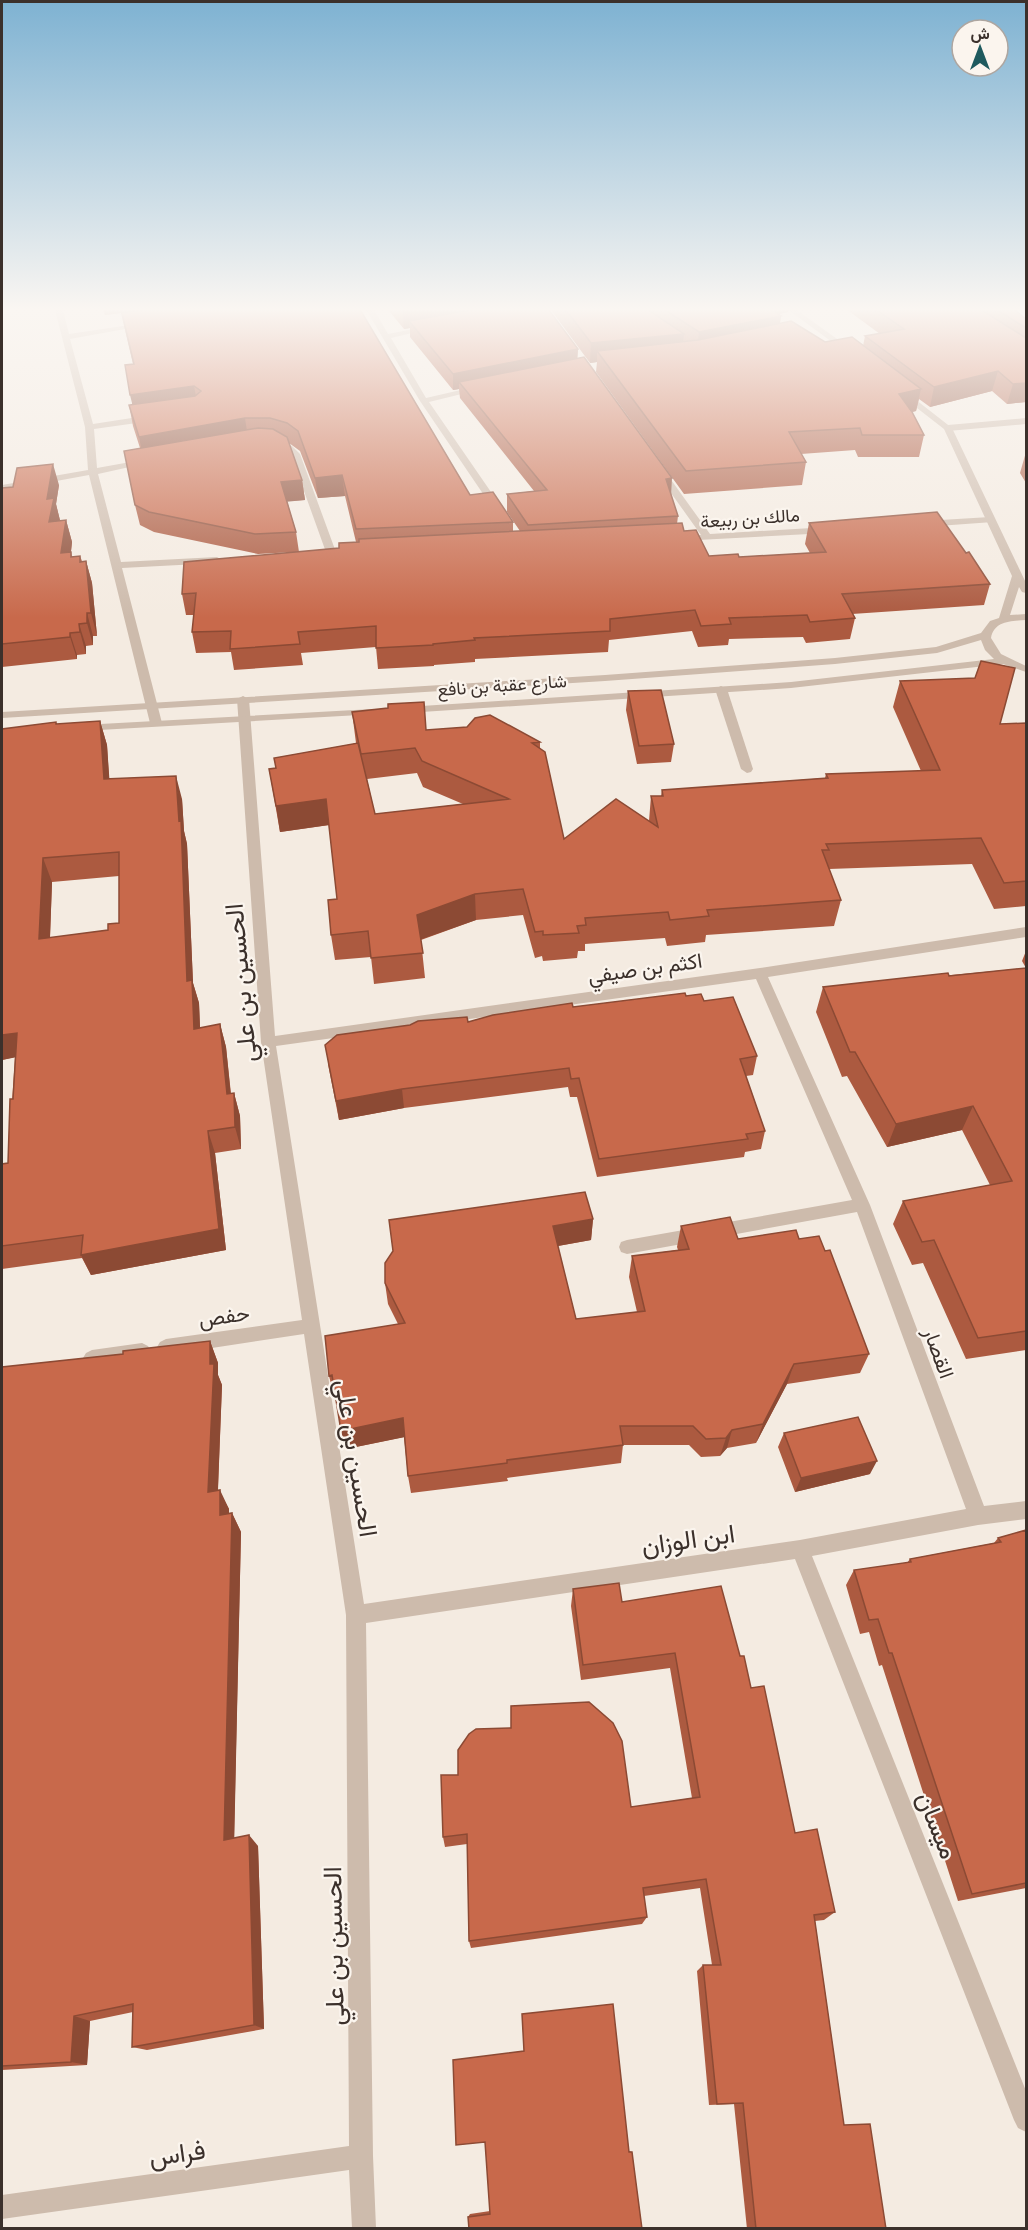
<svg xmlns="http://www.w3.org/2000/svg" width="1028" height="2230" viewBox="0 0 1028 2230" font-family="'Archivo Narrow',Vazirmatn,sans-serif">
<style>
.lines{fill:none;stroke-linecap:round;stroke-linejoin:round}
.service{fill:#cdbbac;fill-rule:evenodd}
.minor{fill:#cdbbac;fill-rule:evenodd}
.tertiary{fill:#cdbbac;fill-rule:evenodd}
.wall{fill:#ac5a40;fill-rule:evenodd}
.shaded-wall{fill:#8c4a34}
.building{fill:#c8694b;stroke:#8c4a34;stroke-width:1.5;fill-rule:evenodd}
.labels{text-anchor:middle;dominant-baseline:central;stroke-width:4.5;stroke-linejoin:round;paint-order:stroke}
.far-street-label{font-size:18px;fill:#3b302b;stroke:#fbf5ee}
.street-label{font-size:21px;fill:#3b302b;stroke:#fbf5ee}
.near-street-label{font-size:26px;fill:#3b302b;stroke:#fbf5ee}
</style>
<rect width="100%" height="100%" fill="#f4ebe1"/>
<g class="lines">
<path class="service" d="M721 686 727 689 753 769 751 772 747 773 741 769 715 689Z"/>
<path class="minor" d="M54 306H62L69 334 143 323 147 325 70 339 93 424 151 415 155 418 151 421 94 429 97 468 147 459 152 462 98 474 121 562 217 557 222 560 217 563 122 568 162 723 156 726 150 723 89 475 2 491V485L88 470 85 427Z
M364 306H372L388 334 429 326 433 328 391 338 426 398 478 386 482 389 429 402 502 508 500 510H494L420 401Z
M540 306H555L527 312 523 310Z
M1026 418V424L948 431 944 428 948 425Z
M274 440 292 446 300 454 337 555 336 557 327 555 291 455 286 450 271 445 270 443Z
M658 470H664L710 534 828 527 833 530 828 533 679 541V537L701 535 656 472Z
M990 517 995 520 993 522 924 527 919 524 924 521Z
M243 696 249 699 275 1036 760 968 1026 927V937L768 977 870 1205 984 1506 1026 1501V1519L978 1525 812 1556 1026 2091V2132L1018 2128 1014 2120 795 1559 366 1623 373 2156 376 2228H352L349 2170 2 2219V2195L349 2146 346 1615 304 1334 166 1355 160 1352 157 1347 160 1342 166 1339 302 1320 261 1042 237 699ZM756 979 852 1200 627 1240 621 1242 619 1247 621 1252 627 1254 857 1212 966 1509 800 1540 364 1604 276 1046Z
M142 1343 148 1346 151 1351 148 1356 142 1359 92 1366 86 1363 83 1358 86 1353 92 1350Z"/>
<path class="tertiary" d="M783 306H791L854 351 847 353Z
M902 389 952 428 1026 583V593L1022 592 1019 587 1010 615 1026 614V620C1011 621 994 621 991 638L1001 654 1026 666V672L1003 664 791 688 406 713 400 710 406 707 791 682 994 659 985 650 981 640 937 653 835 664 605 681 2 718V712L605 675 835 658 936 647 981 633 990 621 999 618 1012 576 944 429 899 394 898 392Z
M373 709 377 710V714L82 731 76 728 82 725Z"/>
</g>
<path class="wall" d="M101 306H358L470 495 513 522V532L520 531 507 512V494L534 491 460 398 459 389 453 390 410 337V328L404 329 385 306H546L578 349 577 358 671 494 678 516 677 524 709 556 739 557 810 553 805 544 809 523 990 584 984 605 852 614 855 618 850 639 806 643 803 637 729 639 728 645 698 647 692 631 609 640 608 652 475 659V662L434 665V666L378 669 376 647 301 653 303 665 234 670 231 652 196 653 192 632 194 615H186L182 594 293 552 258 554 154 532 140 525 135 505 140 448 133 426 129 405H132L133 364 121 313 105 315ZM289 443 300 451 318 498 345 496 356 542 339 548 299 552 296 532 287 501 305 500 302 480Z
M551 306H789L788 312 779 314 781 316 780 323 825 342 863 346 865 336 880 334 842 306H1010L1026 319V402L1007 404 992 391 930 407 919 399 916 411 912 412 924 435 919 457H858L855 450 801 454 806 462 802 485 684 494 596 372 597 362 590 363 551 310Z
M794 306H820L800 310Z
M1026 452V483L1020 473Z
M59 485 56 504 60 521 66 520 72 542 71 552 72 557 80 556 82 561H86L92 583 97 636H93V645L86 646V654L77 655V659L2 667V488Z
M900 681 1000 724 1026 723V906L994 909 972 864 829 869 841 900 834 926 706 935 705 942 667 946 665 938 585 944V951H578L577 958 543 961 542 956 535 958 523 915 476 920 421 940 425 978 374 984 371 957 335 960 331 935 337 899 329 825 280 832 269 769 276 768 356 743 352 712 426 730 540 742V748L564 839 649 821 651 796H661L662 790 825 778 826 774 921 771 893 707ZM417 773 423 787 463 804 375 814 367 779Z
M628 691 674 744 671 762 637 764 626 710Z
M100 721 107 745 109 778 182 799 184 831 187 844 193 983 199 1003 200 1028 220 1024 226 1047 231 1094 234 1093 240 1116 241 1149 215 1153 226 1250 91 1275 82 1258 2 1269V1164L8 1163 15 1057 2 1060V729ZM119 876V923L108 930 50 938 52 882Z
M1026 951V1350L966 1359 923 1263 912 1265 893 1224 903 1201 990 1185 962 1130 887 1147 847 1076 842 1077 816 1012 823 987 1026 968 1022 961Z
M686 996 757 1056 753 1075 746 1076 765 1131 761 1149 745 1152 744 1157 597 1177 577 1097H570L568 1087 404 1108 339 1120 328 1064 468 1022 573 1007Z
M593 1219 591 1240 558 1246 576 1319 637 1312 629 1277 632 1256 678 1250 677 1247 681 1226 738 1239H799L825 1251 869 1354 860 1373 787 1384 756 1443 727 1448 720 1456 701 1457 689 1445H623L621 1463 507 1478 508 1481 411 1493 408 1476 404 1437 346 1449 335 1395H334L329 1376 398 1324 388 1304 385 1283 393 1251Z
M210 1341 218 1363V1375L222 1385 218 1490 229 1509V1514L232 1513 241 1532 234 1838 258 1846 264 2029 147 2050 132 2047 133 2012 90 2021 87 2065 2 2070V1367L123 1354Z
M784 1433 870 1474 795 1492 778 1447Z
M1026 1530V1888L958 1901 882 1665 879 1666 869 1632 860 1634 846 1585 854 1570 907 1563 910 1559 994 1543 998 1538Z
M573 1589 622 1602 740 1656 751 1688 795 1833 835 1912 824 1920 815 1921 844 2125 886 2229H747L734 2104 709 2105 697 1971 703 1965H712L700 1888 644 1896 647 1917 642 1924 471 1948 469 1941 467 1844 445 1847 443 1837 692 1798 670 1668 581 1680 571 1606Z
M522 2014 629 2151 632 2152 642 2229 468 2217 470 2214 490 2211 524 2051Z"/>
<path class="shaded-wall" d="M103 306H120L121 313 105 315Z
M120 306H236L124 323Z
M425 306H528L409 321 410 328 404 329 403 310Z
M756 306H789L788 312 754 320Z
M801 306H820L800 310Z
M781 316 778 335 697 352 699 332Z
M684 334 682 353 597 351V362L590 363 591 343Z
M578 349 577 365 459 382V389L453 390V374Z
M998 371 992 391 930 407 934 387Z
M1026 383V402L1007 404 1013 384Z
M194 386 198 406 135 415 130 395Z
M921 389 916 411 895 416 899 394Z
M245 418 248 438 143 457 139 437Z
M53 464 59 485 56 504 60 520 55 544 49 522 47 499Z
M342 475 345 496 318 498 315 478Z
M672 478 671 496 666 479Z
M302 480 305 500 284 502 281 482Z
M66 520 72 542 68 576 61 553Z
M86 561 92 583 97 636 91 613Z
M87 613 93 636V645L87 623Z
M79 624 86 646V654L80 632Z
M70 633 77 655V659L70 637Z
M100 721 107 745 111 802 104 779Z
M176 776 182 799 184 831 187 844 193 983 199 1003 201 1051 194 1029 187 981 179 821Z
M326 799 329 825 280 832 276 806Z
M43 858 52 882 49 963 39 939Z
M475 894 476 920 419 940 417 915Z
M220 1024 226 1047 233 1117 227 1094Z
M17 1033 27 1055 2 1060V1035Z
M402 1089 404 1108 339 1120 336 1101Z
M234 1093 240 1116 241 1149 235 1127Z
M973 1106 962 1130 887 1147 896 1124Z
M208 1131 215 1153 226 1250 91 1275 81 1255Z
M593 1219 591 1240 552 1247 553 1226Z
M210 1341 218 1363V1375L222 1385 217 1511 208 1492Z
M794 1364 787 1384 756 1443 763 1424Z
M403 1418 405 1437 346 1449 341 1431Z
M732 1430 727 1448 720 1456 726 1438Z
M877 1461 870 1474 795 1492 801 1478Z
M220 1490 229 1509V1533L220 1515Z
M232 1513 241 1532 234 1850 224 1840Z
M249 1835 258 1846 264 2029 254 2025Z
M74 2016 90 2021 87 2065 71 2062Z"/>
<path class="building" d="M168 306H358L470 495 493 492 513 522 356 529 342 475 315 478 298 431 287 423 270 418H245L139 437 129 405 195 396 201 391 194 386 130 395 125 365 134 364 122 313Z
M399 306H425L403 310Z
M493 306H546L578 349 453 374 409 321Z
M563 306H642L684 334 591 343Z
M659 306H765L781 316 699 332Z
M871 306H975L1026 338V383L1013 384 998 371 934 387 865 336 904 329Z
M991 306H1010L1026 319V328Z
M791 321 825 342 852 337 921 389 899 394 912 412 924 435H862L860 428 789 432 806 462 686 471 597 351 698 340Z
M584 357 672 478 666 479 678 516 528 525 507 494 547 490 459 382Z
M258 428 273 429 287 437 302 480 281 482 296 532 255 534 149 512 135 505 124 451Z
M53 464 47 499 54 498 49 522 66 520 61 553 71 552V557L80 556V562L86 561 91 613H87V623L79 624 80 632 70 633V637L2 644V488L13 487 17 468Z
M937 512 966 553 969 552 990 584 842 594 855 618 810 622 807 615 729 618 731 624 701 626 695 610 610 619V631L474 638 475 640 433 644V645L376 648V626L298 632 300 644 230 649 231 631 192 632 196 593 182 594 184 562 339 548V543L359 542V539L682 523 684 531 696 530 709 556 738 554 739 557 826 552 809 523Z
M981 661 1015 668 1000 724 1026 723V881L1004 883 981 838 826 844 829 850H822L841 900 707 910 709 916 670 920 668 912 585 918 586 925 577 926 579 933 543 935V931L535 932 523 889 475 894 417 915 423 953 371 958 368 931 331 935 328 900 337 899 326 799 276 806 269 769 276 768 274 758 358 743 375 814 509 799 422 761 415 748 361 754 352 712 388 708V704L424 702 426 730 467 727 475 718 490 715 540 742 532 743 545 752 564 839 616 799 658 827 651 796H663L662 790 828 778 826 774 940 770 900 681 975 678Z
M661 690 674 744 639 746 628 691Z
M100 721 104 779 176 776 179 821 181 820 187 981 192 980 194 1029 220 1024 227 1094 234 1093 235 1127 208 1131 219 1229 81 1255 83 1235 2 1246V1164L8 1163 10 1099H13L17 1033 2 1035V729L56 722V724ZM119 852V923L108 924V930L39 939 43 858Z
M1026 968V1331L978 1338 934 1240 922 1242 903 1201 1012 1181 973 1106 896 1124 855 1052H850L823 987 948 973 949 976Z
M685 993 686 996 701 994 704 1001 733 997 757 1056 740 1059 765 1131 746 1134 748 1139 599 1159 579 1078 571 1079 569 1068 402 1089 336 1101 325 1045 337 1035 410 1025 418 1021 467 1017 468 1022 493 1015 572 1003 573 1007Z
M585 1192 593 1219 553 1226 576 1319 645 1311 632 1256 689 1249 681 1226 730 1217 738 1239 796 1230 799 1239 819 1236 825 1251 830 1250 869 1354 794 1364 763 1424 732 1430 726 1438 706 1439 693 1426H620L623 1445 507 1460V1463L408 1476 403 1418 341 1431 332 1375 329 1376 325 1336 405 1323 385 1283V1263L393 1251 389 1220Z
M210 1341V1364H214L208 1492 220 1490V1515L232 1513 224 1840 249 1835 254 2025 132 2047 133 2004 74 2016 71 2062 2 2066V1367L123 1354V1351Z
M858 1417 877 1461 801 1478 784 1433Z
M1026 1530V1883L972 1894 892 1653H889L878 1619 869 1620 854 1570 911 1562 910 1559 1001 1542 998 1538Z
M619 1583 622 1602 721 1586 740 1656H744L751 1688 764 1686 795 1833 817 1829 835 1912 814 1915 844 2125 870 2124 886 2229H756L743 2103 717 2104 703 1965H721L706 1879 643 1888 647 1917 469 1941 467 1834 443 1837 441 1775H458V1750L469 1734 476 1729 511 1728V1706L589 1702 613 1723 622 1741 631 1807 700 1797 675 1653 583 1665 573 1589Z
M613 2004 629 2152H632L642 2229H469L468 2217 490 2214 485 2142 456 2145 453 2060 524 2051 522 2014Z"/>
<linearGradient id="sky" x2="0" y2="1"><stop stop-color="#7eb2d2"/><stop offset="0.5" stop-color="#faf6f2"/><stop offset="1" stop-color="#faf6f2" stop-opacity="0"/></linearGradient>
<rect width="1028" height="618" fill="url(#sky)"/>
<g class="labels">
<g class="far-street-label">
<text transform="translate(750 518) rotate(-4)">مالك بن ربيعة</text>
<text transform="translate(502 685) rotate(-4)">شارع عقبة بن نافع</text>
</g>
<g class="street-label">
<text transform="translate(645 968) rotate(-8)">اكثم بن صيفي</text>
<text transform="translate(224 1316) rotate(-8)">حفص</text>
<text transform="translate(939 1353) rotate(70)">القصار</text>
</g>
<g class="near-street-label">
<text transform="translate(240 983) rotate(-95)">الحسين بن علي</text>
<text transform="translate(357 1458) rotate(81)">الحسين بن علي</text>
<text transform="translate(688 1539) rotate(-8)">ابن الوزان</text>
<text transform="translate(938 1825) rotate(68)">ميسان</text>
<text transform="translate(333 1946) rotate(-91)">الحسين بن علي</text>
<text transform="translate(177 2153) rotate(-8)">فراس</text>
</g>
</g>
<rect width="1028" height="2230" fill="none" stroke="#3b302b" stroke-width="6"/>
<g transform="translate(980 48)"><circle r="28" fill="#fbf5ee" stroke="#aea6a0" stroke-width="1.5"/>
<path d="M0-4.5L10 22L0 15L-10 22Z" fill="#1f5a5e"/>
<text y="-9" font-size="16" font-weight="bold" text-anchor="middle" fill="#3b302b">ش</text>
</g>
</svg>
